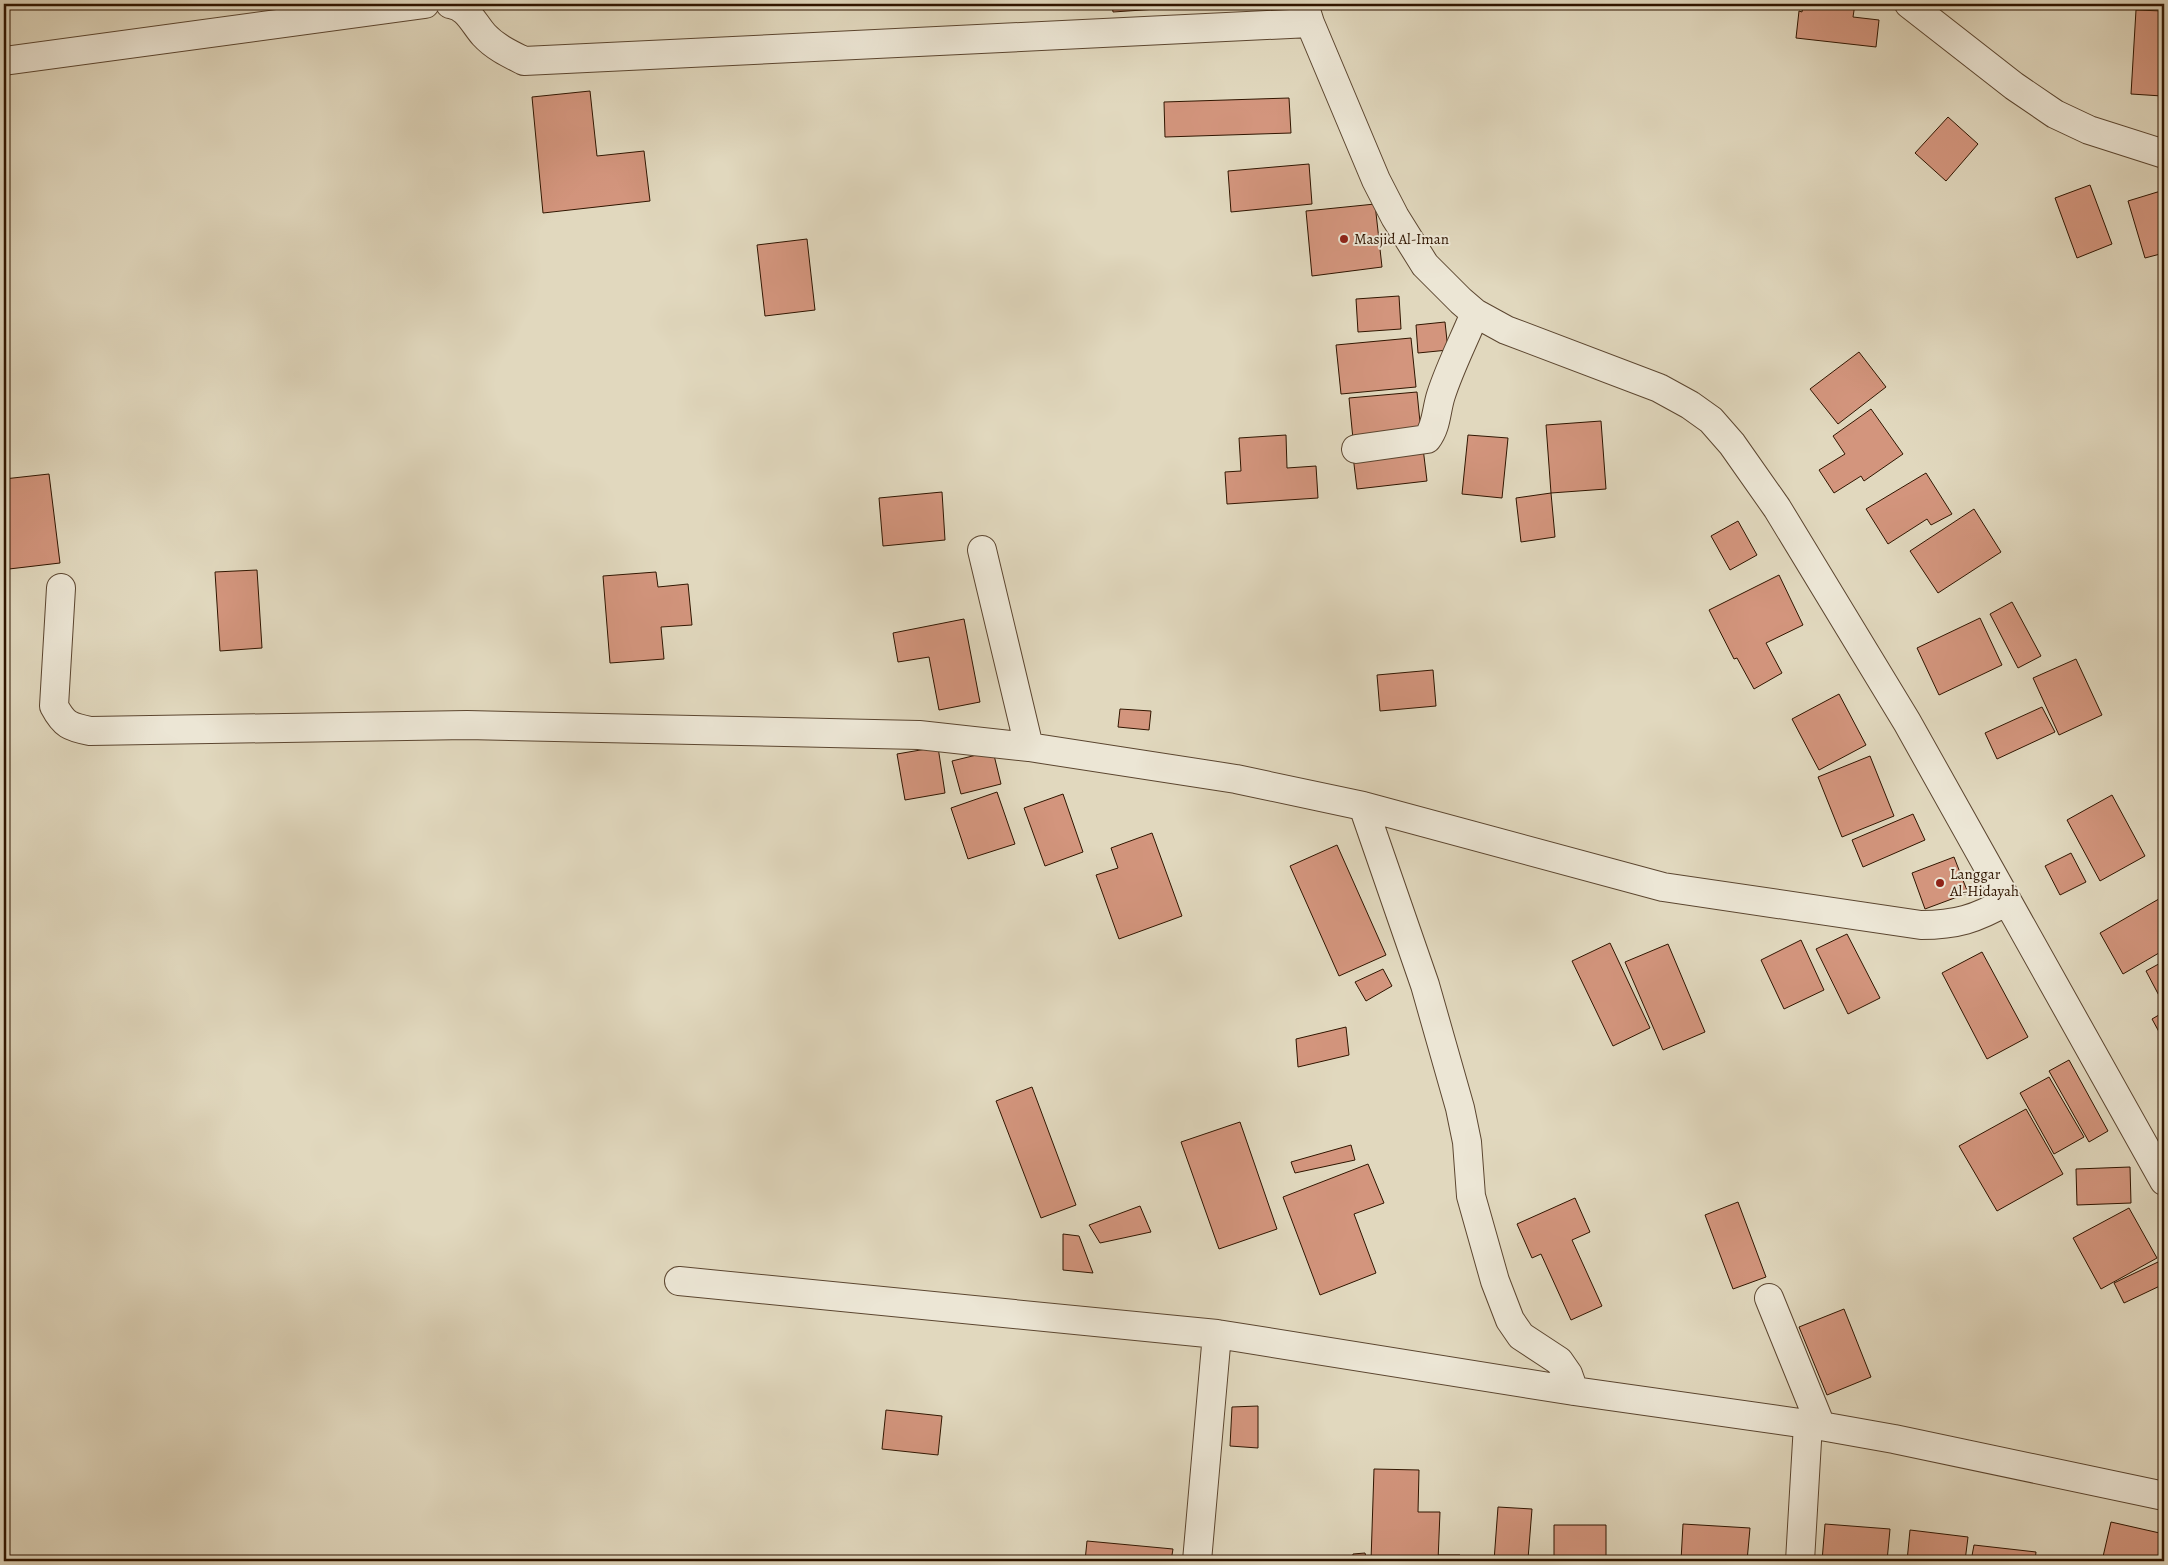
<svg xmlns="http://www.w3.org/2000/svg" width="2168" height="1565" viewBox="0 0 2168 1565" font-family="Alegreya,serif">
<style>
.building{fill:#d3957d;stroke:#301500}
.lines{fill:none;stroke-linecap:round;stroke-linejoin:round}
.minor-casing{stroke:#5c4630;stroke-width:30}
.minor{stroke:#ece6d5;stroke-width:28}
.poi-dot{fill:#8f2418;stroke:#ece6d5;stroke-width:2}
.labels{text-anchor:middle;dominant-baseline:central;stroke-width:4;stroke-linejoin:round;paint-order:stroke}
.poi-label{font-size:15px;fill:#301500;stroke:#ece6d5;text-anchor:start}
</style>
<rect width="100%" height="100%" fill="#e1d8be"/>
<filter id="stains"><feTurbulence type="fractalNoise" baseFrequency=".004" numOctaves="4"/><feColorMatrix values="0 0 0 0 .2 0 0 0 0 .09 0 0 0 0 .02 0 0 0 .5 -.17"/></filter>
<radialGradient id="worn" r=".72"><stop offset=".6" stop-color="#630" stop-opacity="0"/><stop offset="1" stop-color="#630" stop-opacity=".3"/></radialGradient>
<path class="building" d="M1112 4H1201V6L1113 12Z
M1803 4H1855L1853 17 1879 20 1876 47 1796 38 1799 11 1802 12Z
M2136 10 2164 11 2162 96 2131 94Z
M590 91 597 156 644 151 650 201 543 213 532 97Z
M1289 98 1291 133 1165 137 1164 102Z
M1948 117 1978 144 1946 181 1915 153Z
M1309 164 1312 204 1231 212 1228 171Z
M2090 185 2112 244 2077 258 2055 198Z
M2164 190V253L2145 258 2128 201Z
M1375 204 1382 267 1312 276 1306 211Z
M807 239 815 310 765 316 757 245Z
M1399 296 1401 329 1358 332 1356 299Z
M1445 322 1448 350 1418 353 1416 325Z
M1411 338 1416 387 1341 394 1336 345Z
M1859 352 1886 387 1838 424 1810 389Z
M1417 392 1421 432 1353 439 1349 398Z
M1871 409 1903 454 1864 481 1861 476 1834 493 1819 470 1845 454 1833 436Z
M1601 421 1606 489 1551 493 1546 425Z
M1286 435 1287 468 1316 466 1318 498 1227 504 1225 472 1241 471 1239 438Z
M1468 435 1508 438 1502 498 1462 494Z
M1423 448 1427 481 1357 489 1353 456Z
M1926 473 1952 514 1931 525 1927 519 1888 544 1866 509Z
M49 474 60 563 9 569 4 530V479Z
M942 492 945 540 883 546 879 498Z
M1551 493 1555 537 1521 542 1516 498Z
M1974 509 2001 552 1938 593 1910 551Z
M1738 521 1757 555 1730 570 1711 536Z
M257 570 262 648 220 651 215 572Z
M656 572 658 587 688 584 692 625 661 627 664 659 610 663 603 576Z
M1779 575 1803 625 1766 643 1782 673 1754 689 1737 658 1734 659 1709 610Z
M2012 602 2041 656 2018 668 1990 614Z
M1980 618 2002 665 1939 695 1917 648Z
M964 619 980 702 939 710 929 657 898 662 893 633Z
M2076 659 2102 715 2059 735 2033 678Z
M1433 670 1436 706 1380 711 1377 675Z
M1839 694 1866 745 1819 770 1792 719Z
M2042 707 2055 732 1997 759 1985 733Z
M1120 709 1151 711 1149 730 1118 727Z
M938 747 945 793 905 800 897 754Z
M993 751 1001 784 961 794 952 761Z
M1870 756 1894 816 1842 837 1818 777Z
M997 792 1015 844 968 859 951 808Z
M1063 794 1083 852 1045 866 1024 808Z
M2112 795 2145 856 2100 881 2067 820Z
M1913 814 1925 840 1863 867 1852 840Z
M1152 833 1182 916 1119 939 1096 875 1118 868 1111 848Z
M1337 845 1386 955 1339 976 1290 866Z
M2071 853 2086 882 2060 895 2045 866Z
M1954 857 1968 893 1925 909 1912 873Z
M2164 896V950L2123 974 2100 933Z
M1847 934 1880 998 1848 1014 1816 949Z
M1801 940 1824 990 1784 1009 1761 960Z
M1610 943 1650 1028 1613 1046 1572 961Z
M1668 944 1705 1032 1663 1050 1625 962Z
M1982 952 2028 1037 1987 1059 1942 973Z
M2164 961V1005L2146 971Z
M1383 969 1392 986 1366 1001 1355 982Z
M2164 1012V1041L2152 1019Z
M1346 1027 1349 1055 1298 1067 1296 1039Z
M2069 1060 2108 1131 2089 1142 2049 1071Z
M2049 1077 2084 1137 2054 1154 2020 1093Z
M1032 1087 1076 1205 1041 1218 996 1101Z
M2026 1109 2063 1174 1997 1211 1959 1146Z
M1240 1122 1277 1229 1219 1249 1181 1142Z
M1351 1145 1355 1160 1295 1173 1291 1162Z
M1368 1164 1384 1203 1354 1214 1376 1273 1320 1295 1283 1197Z
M2130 1167 2131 1203 2077 1205 2076 1169Z
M1575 1198 1590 1232 1572 1240 1602 1306 1571 1320 1541 1254 1532 1258 1517 1224Z
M1738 1202 1766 1277 1733 1289 1705 1215Z
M1140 1206 1151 1232 1100 1243 1089 1225Z
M2129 1208 2157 1258 2101 1289 2073 1238Z
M1063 1234 1079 1236 1093 1273 1063 1270Z
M2158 1262 2164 1274V1284L2124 1303 2114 1283Z
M1844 1309 1871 1377 1827 1395 1799 1327Z
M1258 1406V1448L1230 1446 1232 1407Z
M886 1410 942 1416 938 1455 882 1449Z
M1374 1469 1419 1470 1418 1512H1440L1438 1561H1371Z
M1498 1507 1532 1509 1528 1559 1547 1561H1494Z
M2111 1522 2164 1534 2162 1561H2102Z
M1683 1524 1750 1528 1747 1561H1681Z
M1825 1524 1890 1529 1887 1561H1822Z
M1554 1525H1606V1561H1554Z
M1910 1530 1968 1537 1965 1561H1907Z
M1087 1541 1173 1549 1171 1561H1085Z
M1974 1545 2036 1552 2035 1561H1971Z
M1365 1553 1367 1561H1352L1353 1554Z
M1438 1555H1460L1458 1561H1439Z"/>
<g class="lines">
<g class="minor-casing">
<path id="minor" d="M450 4C467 6 474 24 484 35 495 47 510 54 524 61L1310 23
M1304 4 1310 23 1376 180 1395 217 1425 265 1461 301 1475 313 1506 330 1659 388 1690 405 1711 420 1732 444 1777 508 1907 722 2164 1181
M1909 4 2014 86 2055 114 2089 130 2164 154
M4 61 425 4
M1356 449 1427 439C1437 426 1436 410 1441 395 1450 367 1464 340 1475 313
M982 550 1029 747
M61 588 54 706C64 725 70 727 90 731L467 725 919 735 1029 747 1236 779 1363 806 1663 887 1921 925C1956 925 1976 919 2007 901
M1363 806 1425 985 1460 1108 1467 1142 1471 1196 1495 1281 1510 1320 1521 1336 1559 1361 1568 1374 1574 1391
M679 1281 1217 1334 1574 1391 1821 1426 1894 1439 2164 1496
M1769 1298 1821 1426
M1197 1561 1217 1334
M1800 1561 1808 1424"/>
</g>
<use href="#minor" class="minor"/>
</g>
<g class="poi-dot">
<circle cx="1344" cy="239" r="5"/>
<circle cx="1940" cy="883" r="5"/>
</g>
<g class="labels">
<g class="poi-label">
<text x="1354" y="239">Masjid Al-Iman</text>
<text x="1950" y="874">Langgar<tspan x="1950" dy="17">Al-Hidayah</tspan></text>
</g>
</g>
<rect width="2168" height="1565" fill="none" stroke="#e1d8be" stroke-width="20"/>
<rect x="5" y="5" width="2158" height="1555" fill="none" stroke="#301500" stroke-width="2.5"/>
<rect x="10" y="10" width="2148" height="1545" fill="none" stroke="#301500"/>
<rect width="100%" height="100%" filter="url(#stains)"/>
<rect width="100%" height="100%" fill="url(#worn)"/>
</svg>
